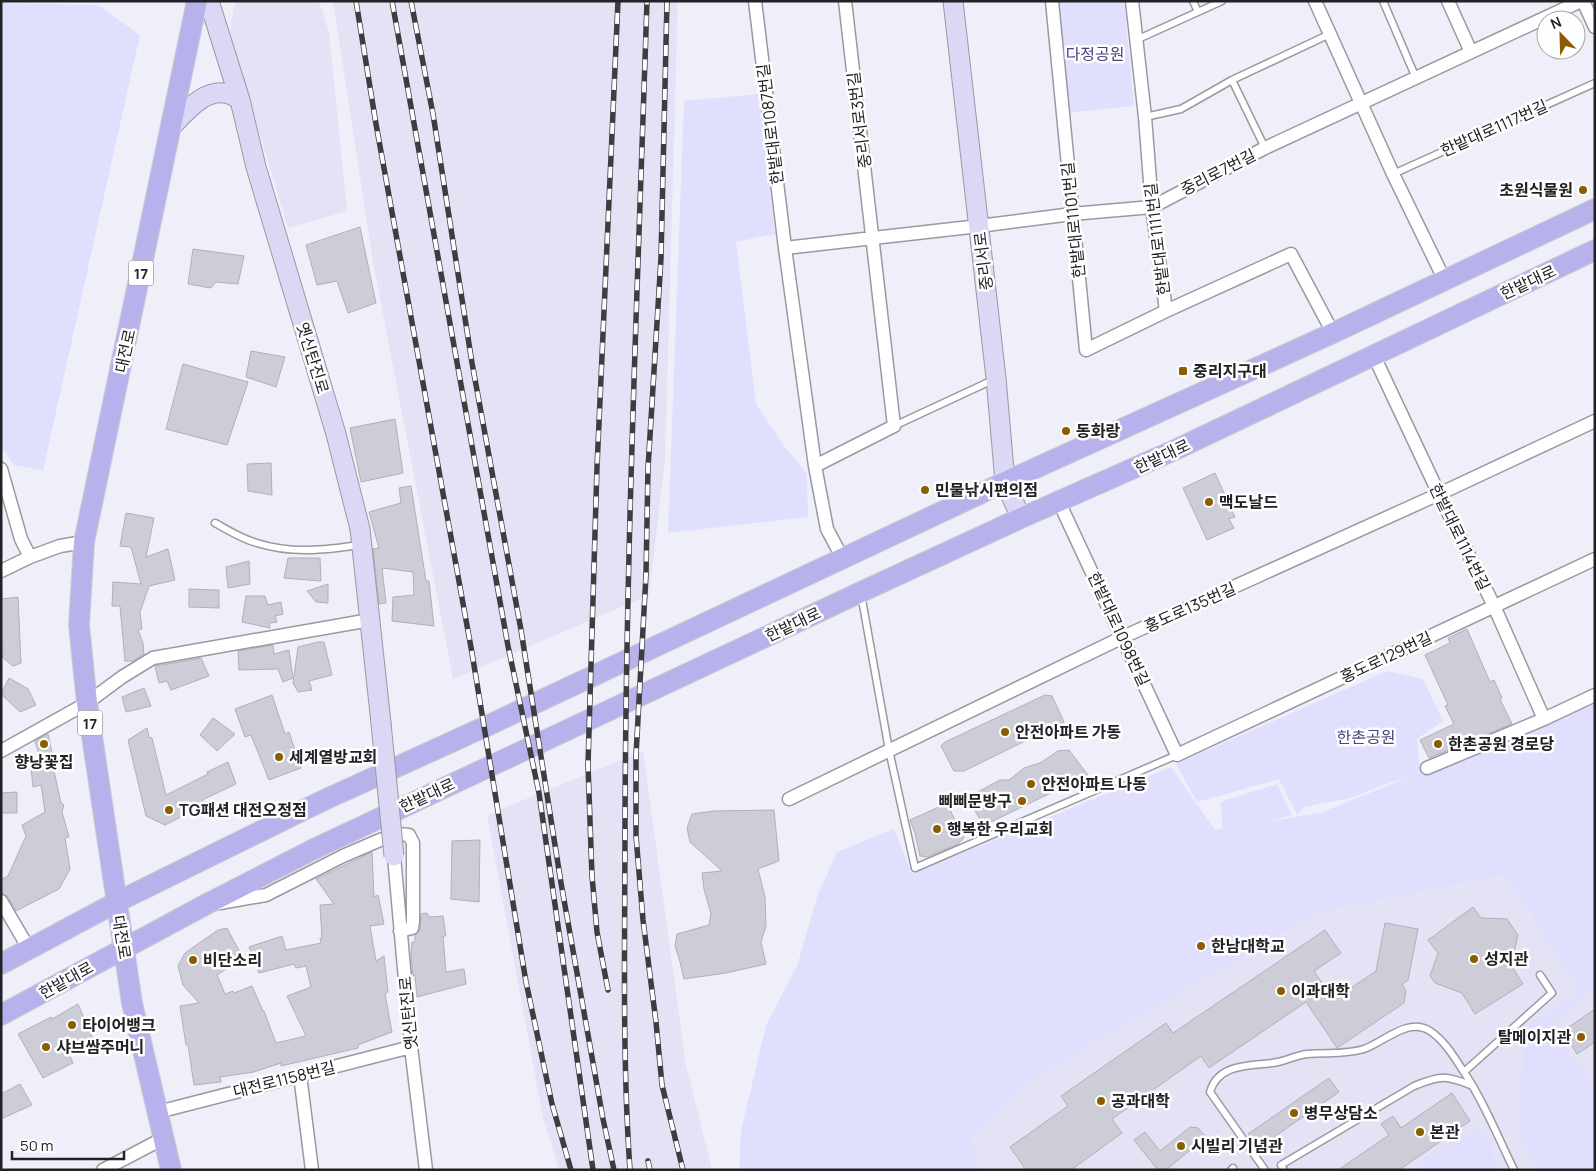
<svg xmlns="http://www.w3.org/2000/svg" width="1596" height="1171" viewBox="0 0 1596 1171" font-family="Manrope,'Noto Sans KR',sans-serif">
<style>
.built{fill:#e3e3f5}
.green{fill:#e0e0fe}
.building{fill:#cdcdd8;stroke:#b0b0bb}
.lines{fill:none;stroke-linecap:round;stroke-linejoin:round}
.lane-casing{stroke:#9999a3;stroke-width:9}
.street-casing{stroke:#9999a3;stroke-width:15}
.secondary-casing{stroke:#9999a3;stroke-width:21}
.primary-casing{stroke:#cececf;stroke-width:22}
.lane{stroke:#fff;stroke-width:6}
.street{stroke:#fff;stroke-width:12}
.secondary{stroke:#dbd8f5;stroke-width:19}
.primary{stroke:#b7b2eb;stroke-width:20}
.rail-casing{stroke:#3d3d41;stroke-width:5.5}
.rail{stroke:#fefefe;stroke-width:4;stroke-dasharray:11;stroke-linecap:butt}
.secondary-bridge-casing{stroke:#9999a3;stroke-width:21;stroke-linecap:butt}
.secondary-bridge{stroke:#dbd8f5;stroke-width:19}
.poi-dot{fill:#8a5d00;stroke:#fefefe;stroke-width:2}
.labels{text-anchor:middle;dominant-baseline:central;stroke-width:5;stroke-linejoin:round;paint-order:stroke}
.shield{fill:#fefefe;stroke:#646467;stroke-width:1}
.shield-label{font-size:15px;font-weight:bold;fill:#222226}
.park-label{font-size:16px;fill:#49437e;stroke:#fefefe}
.street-label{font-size:16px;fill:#222226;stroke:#fefefe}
.poi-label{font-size:16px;font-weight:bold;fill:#222226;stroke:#fefefe;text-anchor:start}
</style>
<rect width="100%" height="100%" fill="#efeffa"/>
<path class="built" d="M235 1H319L329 32 347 211 288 228 229 33Z
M333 1H678L665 461 649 595 453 679 373 262Z
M1595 701V1170H745L911 878 1319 814Z
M643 751 686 1065 712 1170H559L543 1118 487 815Z"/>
<path class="green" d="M1055 1H1124L1134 106 1066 113Z
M1 3 98 5 140 35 43 470 14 465 1 446Z
M758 94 775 234 736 242 756 404 785 447 807 474 808 517 668 533 684 101Z
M1387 671 1423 679 1443 721 1417 739 1420 772 1595 702V986L1550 1026 1595 1086V1170H1537L1520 1134 1524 1027 1582 993 1562 964 1506 874 1319 912 1161 1003 1032 1079 971 1138 980 1170H739L741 1131 766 1025 797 966 817 897 837 852 894 829 912 874 1171 767 1215 830 1223 828 1220 802 1277 784 1292 815 1270 821 1320 813 1412 776 1386 784 1350 798 1304 807 1297 815 1279 779 1197 802 1176 764Z
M1476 1127 1490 1143 1496 1170H1419L1417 1165Z"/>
<path class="building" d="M360 227 376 303 348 313 337 281 317 285 306 245Z
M193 249 244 256 238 284 216 282 211 288 188 284Z
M251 351 285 357 276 387 246 377Z
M183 364 248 382 227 445 166 429Z
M395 419 403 473 361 482 350 428Z
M271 463 272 495 248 491 247 464Z
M1215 473 1235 517 1229 519 1234 528 1207 540 1183 488Z
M411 486 426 581H429L434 626 392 621 393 597 414 595 413 572 382 568 386 603 379 604 373 549 379 548 369 512 401 503 399 488Z
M126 513 154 518 146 557 168 549 175 580 149 586 140 612 142 629 138 630 143 643 144 654 133 661H125L120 606H112L113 582 141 584 131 547 120 546Z
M288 558H320L321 581 284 578Z
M249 561 250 584 228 588 226 567Z
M328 584V603L316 602 307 591Z
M189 589 219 590V608L189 607Z
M246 596H265L268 605 281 602 283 614 275 616 277 622 269 623 270 628 242 622Z
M18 597 21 663 13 666 2 657 1 599Z
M1467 629 1490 682 1494 680 1502 698 1500 699 1512 724 1429 758 1420 740 1454 724 1445 706 1448 705 1425 655 1450 643 1448 638Z
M318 642H324L332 675 309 681 312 690 298 692 293 683 298 647Z
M273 645 274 654 289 650 293 678 283 682 278 669 239 670 238 651Z
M201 658 209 676 171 690 167 681 159 683 155 666H156Z
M9 678 28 689 36 705 20 712 1 694Z
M144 688 151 706 126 712 122 697Z
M272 695 285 734 289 732 301 768 269 780 251 735 245 737 235 709Z
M1045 695 1052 696 1064 722 964 771H954L941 746 945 742Z
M213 718 235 734 217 751 200 735Z
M147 728 149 737 152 738 166 795 208 774 207 772 228 762 236 784 202 800 205 805 165 825 146 816 128 740Z
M48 734 52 753H50L61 803 64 805 62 812 69 837 65 838 70 869 59 889 16 911 8 897 1 893V880L8 876 26 836 22 825 45 812 41 785 33 787 31 768 42 765 35 741Z
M1069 750 1088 775 993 821 981 822 968 797 1000 780H1009L1024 768 1040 763 1058 751Z
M17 792V813H1V793Z
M941 806 949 808 964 838 958 844 927 857 920 856 915 833 910 820Z
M774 810 779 861 758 869 765 897 766 926 761 942 766 964 726 973 684 979 679 958 675 946 677 934 709 925 711 914 704 889 702 873 722 871 690 842 687 828 692 814 714 811Z
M480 840 479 902 451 899 452 841Z
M372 852 374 897 378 895 384 924 370 926 376 961 384 956 388 992 385 994 392 1032 358 1045V1048L281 1066V1063L254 1072 220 1077 221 1082 194 1085 188 1045H186L180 1006 199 1003 183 985 178 966 185 953 218 930 227 928 243 958 217 975 225 994 233 991 234 993 252 986 263 1011H264L276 1043 306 1036 287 996 311 987 306 966 296 968 294 964 259 973 249 947 282 936 286 950 321 943 320 938H322L320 905 334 904 316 879Z
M1473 907 1481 918 1507 919 1518 935 1511 965 1523 984 1475 1014 1462 993 1435 983 1430 976 1438 953 1428 940Z
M427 913 429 917 443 916 446 936H443L446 972 464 969 466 984 417 997 415 975 413 976 411 955 412 942H415V935L420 930 421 914Z
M1385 923 1418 929 1408 980 1402 984 1406 991 1404 1003 1337 1048 1306 1002 1209 1068 1201 1056 1112 1119 1122 1133 1071 1170H1026L1010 1147 1068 1106 1061 1096 1166 1023 1173 1033 1325 930 1341 953 1314 971 1333 1000 1376 971Z
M78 1004 93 1039 67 1050 73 1063 43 1078 18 1034 51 1017 52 1019Z
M1595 1009V1042L1577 1054 1563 1031Z
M1329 1078 1339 1092 1258 1148 1248 1134Z
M20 1084 32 1105 1 1119V1094Z
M1452 1093 1470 1121 1399 1170H1338L1389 1135 1381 1124 1393 1116 1401 1128Z
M1190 1127 1198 1128 1206 1137 1166 1170H1158L1134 1140 1145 1132 1160 1151Z"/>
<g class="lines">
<g class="lane-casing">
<path id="lane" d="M1193 1 1198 12
M1383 1 1416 78
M1136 40 1222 1
M1145 117 1181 109 1232 80
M1265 148 1232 80 1330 34
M1393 174 1595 83
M894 426 995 379
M215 523C228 530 242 539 257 543 291 554 325 550 360 545
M861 594 889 750 915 868 1177 755
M1464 1072 1552 993 1540 975
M1231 1170 1233 1168
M1265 1170 1210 1092C1219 1061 1254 1067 1278 1062 1288 1060 1297 1055 1307 1054 1326 1052 1345 1055 1364 1049 1384 1042 1408 1017 1430 1031 1445 1041 1454 1057 1464 1072 1484 1102 1498 1137 1514 1170
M1284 1170 1281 1165 1414 1086C1441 1075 1446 1075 1473 1086"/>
</g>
<g class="street-casing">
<path id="street" d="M755 1 785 248 815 466 827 529 843 559
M1052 1 1086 350 1166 311 1291 254 1333 333
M1132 1 1145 117 1152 207 1166 311
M1315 1 1393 174 1445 281
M1448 1 1471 52
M1583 1 1595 27
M785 248 979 226 1072 214 1152 207 1265 148 1581 1
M1374 356 1439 494 1494 606 1544 719
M815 466 894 426 845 1
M1 469 21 539 30 557
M1059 502 1177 755 1595 559
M1 571 30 557 60 546 84 542
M1 751 87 703 122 677 153 658 370 620
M1427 768 1544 719 1595 695
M789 799 1123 637 1439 494 1595 421
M394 856 411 1047 426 1170
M1 901 29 949
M220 903 266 895 343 856 380 840 399 834 409 835 413 843V922L412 928 400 931
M300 1075 312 1170
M158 1112 411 1047
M103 1170 164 1138"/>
</g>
<g class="secondary-casing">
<path id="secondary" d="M209 1 240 100 256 167 336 434 360 529 381 723
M953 1 996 378 1005 482 1021 518
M172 126C187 111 205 87 229 94 233 95 237 98 240 100"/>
</g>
<g class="primary-casing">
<path id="primary" d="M1 964 117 902 322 801 491 724 1005 482 1333 333 1595 209
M1 1015 203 906 314 849 861 592 1021 518 1177 449 1595 250
M171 1170 132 1003 87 703 79 625 84 542 197 1"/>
</g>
<use href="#lane" class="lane"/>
<use href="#street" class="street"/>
<use href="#secondary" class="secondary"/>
<use href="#primary" class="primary"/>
<g class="rail-casing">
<path id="rail" d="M356 1 376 124 472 653 526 982 552 1104 571 1170
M392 1 508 646 539 793 593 1170
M411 1 433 114 472 363 521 630 561 883 603 1119 614 1170
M667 1 661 258 648 468 646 575 636 755V836L643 920 656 1022 662 1085 683 1170
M608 990 597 932 592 876 588 765 597 467 618 1
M648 1161 650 1170
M630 1170C622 1055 625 939 625 823 626 549 638 275 647 1"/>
</g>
<use href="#rail" class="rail"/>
<g class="secondary-bridge-casing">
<path id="secondary-bridge" d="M381 723 394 856"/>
</g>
<use href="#secondary-bridge" class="secondary-bridge"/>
</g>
<g class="poi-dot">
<circle cx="1583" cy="190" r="5"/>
<rect x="1178" y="366" width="10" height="10" rx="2.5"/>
<circle cx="1066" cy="431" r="5"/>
<circle cx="925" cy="490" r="5"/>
<circle cx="1209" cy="502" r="5"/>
<circle cx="1005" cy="732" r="5"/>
<circle cx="44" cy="744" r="5"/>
<circle cx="1438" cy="744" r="5"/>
<circle cx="279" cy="757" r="5"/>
<circle cx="1031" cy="784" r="5"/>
<circle cx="1022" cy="801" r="5"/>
<circle cx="169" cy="810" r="5"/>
<circle cx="937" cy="829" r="5"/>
<circle cx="1201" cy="946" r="5"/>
<circle cx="1474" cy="959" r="5"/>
<circle cx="193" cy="960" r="5"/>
<circle cx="1281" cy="991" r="5"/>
<circle cx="72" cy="1025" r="5"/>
<circle cx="1581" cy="1037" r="5"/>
<circle cx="46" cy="1047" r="5"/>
<circle cx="1101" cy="1101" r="5"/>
<circle cx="1294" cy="1113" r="5"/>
<circle cx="1420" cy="1132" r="5"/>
<circle cx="1181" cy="1146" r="5"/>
</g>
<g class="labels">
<g class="shield">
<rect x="128.5" y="260.5" width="25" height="25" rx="4"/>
<rect x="77.5" y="710.5" width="25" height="25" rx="4"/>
</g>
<g class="shield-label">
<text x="141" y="273">17</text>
<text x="90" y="723">17</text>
</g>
<g class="park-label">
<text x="1095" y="54">다정공원</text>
<text x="1366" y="737">한촌공원</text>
</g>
<g class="street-label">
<text transform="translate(859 120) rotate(-97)">중리서로3번길</text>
<text transform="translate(770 124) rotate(-97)">한밭대로1087번길</text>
<text transform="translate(1494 128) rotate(-24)">한밭대로1117번길</text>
<text transform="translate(1218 172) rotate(-27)">중리로7번길</text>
<text transform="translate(1073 220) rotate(-96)">한밭대로1101번길</text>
<text transform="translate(1157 239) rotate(-97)">한밭대로1111번길</text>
<text transform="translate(983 261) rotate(-97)">중리서로</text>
<text transform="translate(1528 282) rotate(-25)">한밭대로</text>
<text transform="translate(125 351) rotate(-78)">대전로</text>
<text transform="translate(313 358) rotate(73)">옛신탄진로</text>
<text transform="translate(1162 456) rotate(-25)">한밭대로</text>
<text transform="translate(1460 537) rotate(64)">한밭대로1114번길</text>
<text transform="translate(1190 607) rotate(-24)">홍도로135번길</text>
<text transform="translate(793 624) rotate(-25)">한밭대로</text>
<text transform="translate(1119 629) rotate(65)">한밭대로1098번길</text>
<text transform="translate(1386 657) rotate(-25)">홍도로129번길</text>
<text transform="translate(427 795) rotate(-25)">한밭대로</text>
<text transform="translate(122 937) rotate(81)">대전로</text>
<text transform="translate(66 980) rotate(-29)">한밭대로</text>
<text transform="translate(408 1013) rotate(-95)">옛신탄진로</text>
<text transform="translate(284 1079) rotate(-14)">대전로1158번길</text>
</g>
<g class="poi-label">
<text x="1573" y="190" text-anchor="end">초원식물원</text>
<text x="1193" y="371">중리지구대</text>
<text x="1076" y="431">동화랑</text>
<text x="935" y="490">민물낚시편의점</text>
<text x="1219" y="502">맥도날드</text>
<text x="1015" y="732">안전아파트 가동</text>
<text x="1448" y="744">한촌공원 경로당</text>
<text x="289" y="757">세계열방교회</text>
<text x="44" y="762" text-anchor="middle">향낭꽃집</text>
<text x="1041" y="784">안전아파트 나동</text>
<text x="1012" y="801" text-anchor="end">삐삐문방구</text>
<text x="179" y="810">TG패션 대전오정점</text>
<text x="947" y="829">행복한 우리교회</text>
<text x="1211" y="946">한남대학교</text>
<text x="1484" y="959">성지관</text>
<text x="203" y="960">비단소리</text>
<text x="1291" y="991">이과대학</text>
<text x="82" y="1025">타이어뱅크</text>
<text x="1571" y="1037" text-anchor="end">탈메이지관</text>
<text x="56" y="1047">샤브쌈주머니</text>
<text x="1111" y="1101">공과대학</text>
<text x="1304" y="1113">병무상담소</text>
<text x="1430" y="1132">본관</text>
<text x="1191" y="1146">시빌리 기념관</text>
</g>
</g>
<rect width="1596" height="1171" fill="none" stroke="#222226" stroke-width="5"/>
<g transform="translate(1561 35) rotate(337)"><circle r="24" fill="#fefefe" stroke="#a6a6a8"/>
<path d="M0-4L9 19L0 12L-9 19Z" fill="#8a5d00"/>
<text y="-8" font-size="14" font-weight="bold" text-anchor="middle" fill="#222226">N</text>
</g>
<path d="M12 1151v8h112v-8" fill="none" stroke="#222226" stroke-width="2.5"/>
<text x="20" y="1151" font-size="15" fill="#222226" stroke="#fefefe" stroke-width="4" paint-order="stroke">50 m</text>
</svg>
